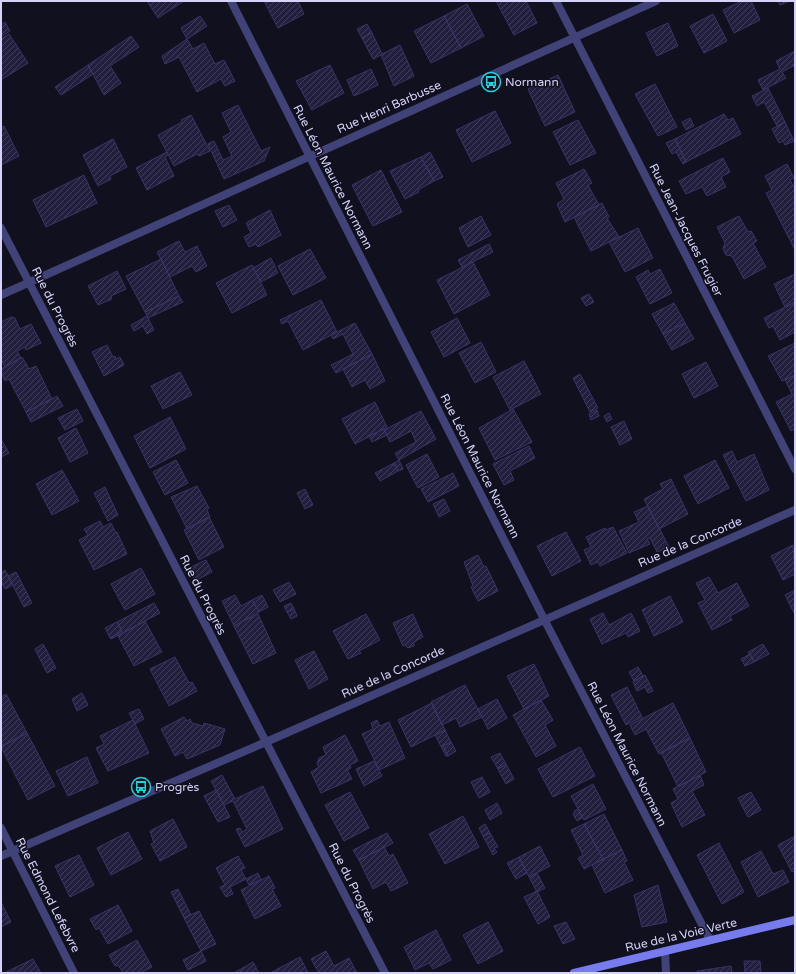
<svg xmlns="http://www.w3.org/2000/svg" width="796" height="974" viewBox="0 0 796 974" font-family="'Varela Round',sans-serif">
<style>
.building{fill:url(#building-hatch);stroke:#3a3366}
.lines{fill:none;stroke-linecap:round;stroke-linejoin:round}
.street{stroke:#414278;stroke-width:8}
.secondary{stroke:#777bed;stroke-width:8}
.labels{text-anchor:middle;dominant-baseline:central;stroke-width:3;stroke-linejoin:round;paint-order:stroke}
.poi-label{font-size:12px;fill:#d5d3f9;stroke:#11101f;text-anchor:start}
.street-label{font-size:12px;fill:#d5d3f9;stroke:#11101f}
</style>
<defs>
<pattern id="building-hatch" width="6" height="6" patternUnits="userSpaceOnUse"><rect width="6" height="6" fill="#221e3d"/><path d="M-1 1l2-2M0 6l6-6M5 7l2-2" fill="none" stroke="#413e5a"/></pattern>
</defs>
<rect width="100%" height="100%" fill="#11101f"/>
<path class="building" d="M147 1H184L158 18Z
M264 1H298L304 14 278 28Z
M496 1H526L537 23 514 35Z
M742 1H751L760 20 734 33 723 10Z
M778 1H790L780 5Z
M467 4 484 36 461 48 444 16Z
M713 14 727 41 704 53 690 26Z
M200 16 207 26 187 39 181 28Z
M444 16 461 48 431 63 414 31Z
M5 22 10 31 1 37V25Z
M668 23 678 46 657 56 646 33Z
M367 24 372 33 362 38 357 29Z
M372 33 382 54 400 45 414 76 394 86 381 55 373 59 362 38Z
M9 34 28 63 1 80V39Z
M131 36 139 47 110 66 121 83 104 95 88 65Z
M187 39 193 49 204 43 215 64 224 60 235 81 225 86 221 79 197 92 179 57 165 64 162 56Z
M795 51V65L782 72 786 78 763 90 758 80 780 69 776 61Z
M88 65 93 74 61 95 55 87Z
M330 65 344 93 312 110 296 81Z
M371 69 378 85 354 96 347 80Z
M558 75 575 112 545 126 528 89Z
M655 84 677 127 658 136 635 94Z
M768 88 785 122 777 126 764 102 757 106 752 96Z
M238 105 261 151 270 147 264 161 224 179 208 144 214 141 223 160 232 156 223 137 231 132 222 113Z
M495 111 511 143 472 162 456 130Z
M724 114 728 120 733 118 741 134 686 162 675 139Z
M191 115 210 151 199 156 197 154 174 166 158 135 182 122 181 120Z
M690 118 694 126 686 130 682 122Z
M578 120 596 153 570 165 553 132Z
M785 122 794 141 785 145 783 141 779 143 772 129Z
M4 126 19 156 1 165V127Z
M113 139 127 167 110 176 111 179 98 186 83 155Z
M675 139 686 162 683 164 676 152 672 154 666 143Z
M167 152 168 155 165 157 174 176 147 190 136 168Z
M430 152 443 177 434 181 421 157Z
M421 157 434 181 418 190 419 192 405 199 390 171Z
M723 158 730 172 721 177 726 187 707 196 702 187 686 194 679 181Z
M787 164 794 178 790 180 795 189V250L766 193 772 190 765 176Z
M584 169 592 183 588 185 599 205 565 222 557 204 564 199 556 183Z
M381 170 402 212 373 226 352 185Z
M84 175 97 203 46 227 33 200Z
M602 203 609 217 607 218 619 237 591 251 574 217Z
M229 205 237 220 223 227 215 211Z
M270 210 281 235 258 247 256 244 249 247 244 237 251 233 246 223Z
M481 216 491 235 468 247 459 228Z
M739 216 748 232 751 231 757 241 753 243 766 267 744 279 732 256 726 255 723 249 725 243 717 227Z
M638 228 653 258 625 272 609 242Z
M179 241 185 252 197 246 207 266 196 272 192 266 170 277 157 252Z
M489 244 493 252 462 267 458 260Z
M310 249 326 278 293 295 278 266Z
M271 258 278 273 261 282 253 268Z
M161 259 179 296 145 312 126 276Z
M473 262 490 295 454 314 437 280Z
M252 265 267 295 232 313 216 283Z
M660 269 672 293 650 304 636 277 648 270 650 274Z
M117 271 126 289 111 296 112 299 98 305 88 286Z
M795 274V302L785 307 774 284Z
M589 294 594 302 586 306 581 298Z
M179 296 183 302 148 318 145 312Z
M321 300 337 332 303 350 288 321 282 324 280 320Z
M795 302V332L780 340 773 326 769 328 764 318Z
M674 303 685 323 663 334 652 314Z
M147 316 154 330 147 334 143 326 134 331 131 325Z
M11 317 15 318 20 329 31 324 41 343 26 350 25 347 17 351 21 358 5 367 1 359V322Z
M457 318 470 343 444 357 431 332Z
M355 323 372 354 336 373 331 365 353 354 343 334 333 339 331 335Z
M685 323 694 339 672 350 663 334Z
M481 342 496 372 475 383 459 353Z
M795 343V375L782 381 768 356Z
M107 345 113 357 115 356 116 359 120 357 124 365 104 376 92 352Z
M372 354 385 381 370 389 365 380 352 387 343 369Z
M22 357 29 369 36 366 52 399 26 412 9 379 5 381 1 372V369Z
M524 361 541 394 510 410 493 377Z
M706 362 718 386 694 398 682 374Z
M180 372 192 395 163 409 151 386Z
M580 374 598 408 590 412 573 378Z
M795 375V429L791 431 776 402 792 394 785 380Z
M57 396 63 406 31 422 26 412Z
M375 402 387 427 355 444 342 419Z
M77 409 83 421 65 430 58 418Z
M513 409 532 442 495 460 479 428Z
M597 410 599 416 591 420 589 414Z
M421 411 436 439 399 460 395 453 416 442 411 431 390 442 384 430Z
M609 413 612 419 607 422 604 416Z
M170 417 186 449 150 468 134 436Z
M624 421 632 439 620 445 611 427Z
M76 428 88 453 70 462 58 438Z
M384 429 387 435 372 442 369 436Z
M1 439 9 453 1 457Z
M529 446 535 458 510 471 514 480 504 485 493 464Z
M732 451 737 462 754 454 769 490 746 501 723 455Z
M427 454 439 477 418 488 406 465Z
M176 460 188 483 165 495 153 472Z
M399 460 403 469 398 471 394 463Z
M715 460 729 488 698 504 684 476Z
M394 463 398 471 380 481 375 473Z
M62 470 79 501 52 515 36 484Z
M453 473 459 486 428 502 421 489Z
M671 479 688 514 659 529 644 499 663 489 660 484Z
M197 486 209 508 207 510 210 517 187 529 171 497Z
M105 487 118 515 108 521 94 493Z
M305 489 313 505 305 509 297 493Z
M444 499 450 511 439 517 433 504Z
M648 506 669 547 657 552 650 538 647 539 650 544 629 553 619 531 639 522 634 512Z
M209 517 224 547 199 560 184 530Z
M100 521 103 527 111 523 116 533 117 532 127 554 94 570 79 540 88 535 84 529Z
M613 527 627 553 600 566 598 562 591 565 584 550 591 547 586 537 605 528 606 530Z
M566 532 581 561 552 576 537 546Z
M793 545 795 574 783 580 771 556Z
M478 555 484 567 486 566 498 591 478 601 471 587 473 586 464 562Z
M206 560 212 572 195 581 189 568Z
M141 568 155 594 125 610 111 584Z
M5 570 13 585 5 589 1 581V573Z
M16 572 32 603 24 607 8 576Z
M709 577 718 593 737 583 749 606 730 616 732 620 712 630 698 603 705 600 696 583Z
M289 582 296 594 280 602 273 590Z
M795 590V615L785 595Z
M235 595 241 606 252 600 259 612 234 626 222 601Z
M262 595 268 607 259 612 252 600Z
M670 596 683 622 654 636 642 610Z
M154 603 160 613 111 639 110 638 122 631 117 622Z
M291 603 294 609 287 612 284 606Z
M294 609 297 616 291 619 287 612Z
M603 613 609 625 631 613 640 631 628 637 626 633 602 644 590 619Z
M258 614 276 653 253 664 234 626Z
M366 614 380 640 359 651 361 653 348 659 333 631Z
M413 614 423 637 414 642V646L408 648 405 645 403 646 393 623Z
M145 621 162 652 134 666 118 636Z
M117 622 122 631 110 638 105 628Z
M43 644 56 668 47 673 35 649Z
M763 644 769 654 754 662 748 652Z
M314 651 328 679 309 689 295 660Z
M750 654 754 662 745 666 741 659Z
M175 657 189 683 192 682 197 691 169 706 150 669Z
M534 664 549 696 524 709 507 676Z
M638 667 643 676 634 681 629 672Z
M645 675 653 691 648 693 645 687 637 691 633 682Z
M465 685 482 717 460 727 456 718 442 725 431 702Z
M627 687 642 717 626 725 611 695Z
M82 693 88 705 77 711 72 699Z
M6 694 27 733 1 746V697Z
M497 699 507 718 488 729 478 709Z
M541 700 553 720 545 725 556 746 536 757 513 715Z
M432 703 445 730 411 747 398 720Z
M673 703 690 738 659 754 646 729 635 735 630 725Z
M139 709 144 719 135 724 129 713Z
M184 717 187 721 190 719 192 723 203 726 204 723 225 729 220 745 187 759 183 752 175 756 161 729Z
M133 720 149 753 108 771 96 748 104 744 100 736Z
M377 720 380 726 389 722 405 758 379 770 362 734 373 729 371 723Z
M445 730 451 742 443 746 448 756H446L435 735Z
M27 733 55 786 28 800 1 747Z
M345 735 358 761 350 765 351 768 347 770 352 779 321 793 311 772 319 767 317 764 319 758 326 755 323 747Z
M690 738 706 772 678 787 661 752Z
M451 742 456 751 448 756 443 746Z
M580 747 595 776 553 797 538 769Z
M500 753 506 764 498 769 491 757Z
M87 757 98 783 68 796 56 771Z
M374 761 382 776 364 786 356 769Z
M506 764 514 779 506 784 498 769Z
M222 775 235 799 263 786 283 829 245 847 236 829 240 828 242 832 247 829 233 801 224 805 211 781Z
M700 775 704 785 692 791 705 815 682 827 671 803 678 799 673 789Z
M482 777 490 792 479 798 471 782Z
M593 784 606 809 584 820 571 796Z
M216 790 230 817 218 822 204 796Z
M350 792 369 828 344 841 325 805Z
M751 792 761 810 748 817 738 798Z
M497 803 502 813 490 820 485 810Z
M578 809 582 818 577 821 573 814 575 813 574 811Z
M604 814 622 850 603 859 584 824Z
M463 816 479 847 445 864 429 834Z
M173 819 187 847 160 861 151 844 154 843 150 831Z
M485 824 490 833 483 836 479 828Z
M584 824 603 859 584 869 578 858 583 855 571 830Z
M128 832 142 859 111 875 97 848Z
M387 833 393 843 359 860 353 850Z
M490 833 498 847 494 848 497 852 493 855 483 836Z
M795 836V871L792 872 778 845Z
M719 843 744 892 722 904 697 855Z
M540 846 550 866 529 877 519 857Z
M384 847 389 856 393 854 408 883 391 891 386 882 373 889 359 860Z
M622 850 627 861 624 862 633 880 605 893 592 865Z
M761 851 773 874 783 870 789 882 758 897 741 862Z
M79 855 94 885 70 897 55 866Z
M238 856 245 868 241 870 246 879 230 887 233 894 226 897 220 887 225 885 216 868Z
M519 857 527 873 516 879 507 863Z
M258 873 261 880 249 885 246 879Z
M537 873 545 888 537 892 529 877Z
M269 876 275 888 272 889 281 906 255 919 241 890Z
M658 885 667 922 642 927 634 895Z
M178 889 191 915 184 918 171 892Z
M537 891 550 917 538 924 524 897Z
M1 902 11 922 1 927Z
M118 905 132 931 108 944 99 928 96 930 90 919Z
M199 911 216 944 201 951 184 918Z
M488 922 503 951 478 964 463 935Z
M566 922 575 939 563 944 554 926Z
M436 930 451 960 433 969 429 963 415 970 404 947Z
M137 940 152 967 140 973H123L118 965 115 966 109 955Z
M201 951 206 961 188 970 183 960Z
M326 951 334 966 349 958 357 973H319L311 959Z
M300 957 308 973H270Z
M33 959 41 973 6 972Z
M744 961H760L761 973H745Z
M253 962 259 973H234Z
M731 966 732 973H697V971Z"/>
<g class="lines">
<path class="street" d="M231 1 544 619 710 940
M556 1 795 469
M1 228 385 973
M1 295 656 1
M1 828 74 973
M1 856 266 742 795 510
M665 951 666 973"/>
<path class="secondary" d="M574 973 795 920"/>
</g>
<defs>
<g id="bus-ring" transform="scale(1)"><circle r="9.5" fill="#11101f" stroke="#1dd4db" stroke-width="1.5"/><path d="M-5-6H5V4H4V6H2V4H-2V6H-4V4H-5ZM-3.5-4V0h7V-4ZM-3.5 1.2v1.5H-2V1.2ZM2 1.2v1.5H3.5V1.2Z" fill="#1dd4db"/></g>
</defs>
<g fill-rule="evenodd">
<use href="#bus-ring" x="491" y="82"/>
<use href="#bus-ring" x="141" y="787"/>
</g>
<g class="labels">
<g class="poi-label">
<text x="505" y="82">Normann</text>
<text x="155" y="787">Progrès</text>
</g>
<g class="street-label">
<text transform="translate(389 107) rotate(-24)">Rue Henri Barbusse</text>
<text transform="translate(333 177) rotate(63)">Rue Léon Maurice Normann</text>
<text transform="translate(686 230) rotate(63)">Rue Jean-Jacques Frugier</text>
<text transform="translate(55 307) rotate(63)">Rue du Progrès</text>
<text transform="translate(480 466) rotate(63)">Rue Léon Maurice Normann</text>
<text transform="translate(690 542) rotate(-23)">Rue de la Concorde</text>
<text transform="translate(203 595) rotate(63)">Rue du Progrès</text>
<text transform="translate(393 672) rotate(-24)">Rue de la Concorde</text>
<text transform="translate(627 754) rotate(63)">Rue Léon Maurice Normann</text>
<text transform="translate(352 883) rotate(63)">Rue du Progrès</text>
<text transform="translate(48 895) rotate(63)">Rue Edmond Lefebvre</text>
<text transform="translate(681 935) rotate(-13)">Rue de la Voie Verte</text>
</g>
</g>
<rect width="796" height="974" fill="none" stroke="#d5d3f9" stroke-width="4"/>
</svg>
